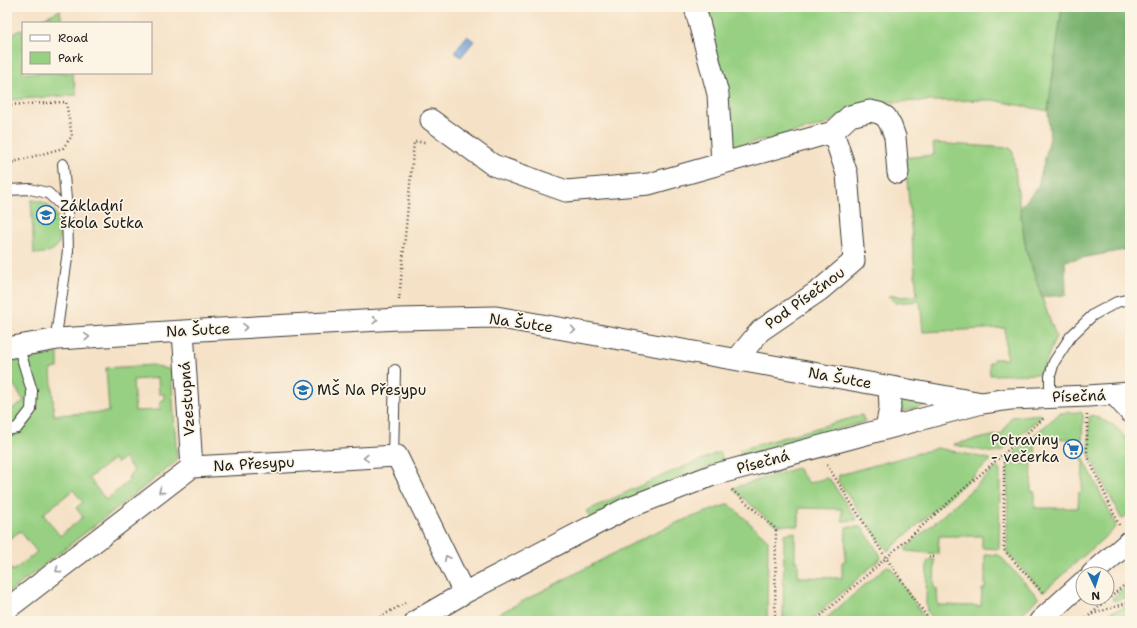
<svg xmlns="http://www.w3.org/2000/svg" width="1137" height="628" viewBox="0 0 1137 628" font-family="'Shantell Sans',sans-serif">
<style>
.green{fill:#97d082;stroke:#5a764f;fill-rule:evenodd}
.forest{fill:#79b270;stroke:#4a6746}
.water{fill:#6b9cd5;stroke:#445c78}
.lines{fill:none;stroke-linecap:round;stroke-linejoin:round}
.service-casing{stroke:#3d3a36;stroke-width:12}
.minor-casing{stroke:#3d3a36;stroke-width:23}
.path{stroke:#3d3a36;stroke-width:2.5;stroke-dasharray:1 3;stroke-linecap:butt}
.service{stroke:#fff;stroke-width:10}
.minor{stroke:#fff;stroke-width:21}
.oneway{stroke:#999}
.labels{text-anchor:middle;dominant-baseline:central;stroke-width:3.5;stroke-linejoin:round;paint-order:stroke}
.poi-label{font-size:15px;fill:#1c1c1c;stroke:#fcf5e5;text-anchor:start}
.street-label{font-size:15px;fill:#1c1c1c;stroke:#fcf5e5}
</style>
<rect width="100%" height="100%" fill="#fcf5e5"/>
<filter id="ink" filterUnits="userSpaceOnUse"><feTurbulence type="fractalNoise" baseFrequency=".025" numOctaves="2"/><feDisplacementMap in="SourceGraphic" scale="8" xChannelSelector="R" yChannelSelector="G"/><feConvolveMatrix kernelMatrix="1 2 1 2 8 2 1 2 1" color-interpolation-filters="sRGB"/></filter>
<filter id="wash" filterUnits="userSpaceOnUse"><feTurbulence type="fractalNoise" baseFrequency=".012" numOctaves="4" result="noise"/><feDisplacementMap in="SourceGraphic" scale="16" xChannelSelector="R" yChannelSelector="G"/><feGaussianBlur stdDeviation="0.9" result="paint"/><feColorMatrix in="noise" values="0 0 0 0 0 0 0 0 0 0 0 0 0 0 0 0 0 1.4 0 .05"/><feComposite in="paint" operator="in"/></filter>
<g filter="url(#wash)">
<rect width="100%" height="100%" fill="#f5e1c6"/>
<path class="green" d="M699 7H1062L1048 111 993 100 887 102 857 106 825 125 734 147 711 25Z
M60 10 62 23H34Z
M23 29V73H72L77 95 7 100V36Z
M933 143 1010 148 1013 153 1020 209 1026 250 1048 315 1056 336 1041 374 990 375 989 363 993 362V359H1007V353H1006L1005 328 923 332 920 301 895 303 888 296 898 295V297L917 296 907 180 901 158 934 155Z
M31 200C49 200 59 213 60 230 60 238 60 245 53 250 47 253 40 254 34 254Z
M58 353V368L51 369 54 415 109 412 106 368 153 365 171 370 177 461 7 594V563L13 571 37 552 20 531 7 541V412L24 401 7 374V363ZM158 378 159 394H164V400L160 401V410L135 411 133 380ZM124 458 134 471 128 477 130 480 106 500 89 478 114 459 117 463ZM73 490 83 502 76 508 83 517 60 536 43 514Z
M899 397 922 399 924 406 905 411 900 409Z
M1080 412 1082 413 1083 415 1082 449 1079 451V439L1036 438 1035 456 1015 455V452L1060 413Z
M1040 414 1042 416 1002 451 994 453 954 445V444L1002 434 1011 417Z
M862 415 865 422 743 455 739 450Z
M1092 415 1113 425 1120 431 1130 444V511L1123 519 1121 518 1089 454V417Z
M937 448 990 459 991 460 889 550H887L838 481 839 475Z
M720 452 724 461 679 478 591 519 586 511 666 474Z
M1083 457 1116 525 1115 528 1043 592 1007 553 1008 465 1010 463H1027V462H1032L1031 491 1035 492V508H1078L1079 492 1082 491Z
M797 468 809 483 826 478 830 480 857 520 842 521V509L799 508V526H791V525H779L771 522 734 490 733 488Z
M996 468H998L1000 471 999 549 982 548V536H939L938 554 906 551V548Z
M729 504 768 540 767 621H485L649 535 681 521Z
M846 527H862L879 553 881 558 810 621H783L784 534 795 532V561H798V577L842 578V562L845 561Z
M985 554 999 555 1038 597V599L1014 621H934L927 612 926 603 927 562 930 559 935 560 934 588 937 589 938 605 981 606 982 589H985Z
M887 566 891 568 927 621H823Z
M1130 582V596L1114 601 1113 598Z
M1130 606V621H1089L1093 618Z"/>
<path class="forest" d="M1062 7H1130V249L1065 261 1066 295 1042 297 1026 250 1020 209 1038 186 1050 138 1048 111Z"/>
<path class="water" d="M467 36 474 41 461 57 454 52Z"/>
</g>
<g filter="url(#ink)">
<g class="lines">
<g class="service-casing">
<path id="service" d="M63 164 67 211
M7 190 30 189 48 193 67 211 68 251 57 329 58 339
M1050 397V376L1054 362 1071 336 1093 315 1117 302 1130 299
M7 430 17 428 31 410 32 391 18 345
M393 457 395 370"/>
</g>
<g class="minor-casing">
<path id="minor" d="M695 7 718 94 722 163
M431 120 493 165 566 191 649 184 833 132 847 174 854 261 820 290 760 331 737 359
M833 132 850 116 870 111 879 113 886 117 891 126 895 137 898 173
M183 331 192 467
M7 348 58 339 183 331 398 319 496 317 982 403
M1115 395 1130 412
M886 428 890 408 889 387
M1092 574 1130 541
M7 609 192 467 397 456 464 593
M416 621 464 593 627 508 713 475 982 403 1010 399 1088 396 1130 393
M1040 621 1083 582"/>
</g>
<path class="path" d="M7 105 66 102 72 136 63 148 7 164
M399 300 414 142H427
M1087 415V455L1119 525
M1004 454V550L1042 592
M1027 459H1034
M827 465 886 558 930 621
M732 490 776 529 775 621
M929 557H937
M1092 614 1130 602
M373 621 405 603
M815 621 1045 417
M1083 621 1130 580"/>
<use href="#service" class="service"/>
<use href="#minor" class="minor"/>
</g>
<defs><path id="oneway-chevron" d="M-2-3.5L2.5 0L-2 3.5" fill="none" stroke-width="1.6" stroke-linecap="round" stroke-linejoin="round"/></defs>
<g class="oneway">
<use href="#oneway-chevron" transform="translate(375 320) rotate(-3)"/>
<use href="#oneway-chevron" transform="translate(245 327) rotate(-3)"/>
<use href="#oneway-chevron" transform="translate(573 330) rotate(10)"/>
<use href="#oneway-chevron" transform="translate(87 337) rotate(-4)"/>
<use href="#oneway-chevron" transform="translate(366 458) rotate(177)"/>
<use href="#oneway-chevron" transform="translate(161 491) rotate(143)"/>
<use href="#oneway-chevron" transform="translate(447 558) rotate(-116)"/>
<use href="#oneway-chevron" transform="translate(58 570) rotate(143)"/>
</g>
</g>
<defs>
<g id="school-ring" transform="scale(1)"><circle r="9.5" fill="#fcf5e5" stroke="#1f6fb2" stroke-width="1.5"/><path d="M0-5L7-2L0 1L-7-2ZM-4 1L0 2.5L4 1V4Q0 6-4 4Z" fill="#1f6fb2"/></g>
<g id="supermarket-ring" transform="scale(1)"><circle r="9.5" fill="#fcf5e5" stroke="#1f6fb2" stroke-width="1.5"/><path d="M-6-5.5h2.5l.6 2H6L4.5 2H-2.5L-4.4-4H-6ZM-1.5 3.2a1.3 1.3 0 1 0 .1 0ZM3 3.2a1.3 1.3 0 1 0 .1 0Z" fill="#1f6fb2"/></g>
</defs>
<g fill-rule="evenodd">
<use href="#school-ring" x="46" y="215"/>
<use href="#school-ring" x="303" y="390"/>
<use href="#supermarket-ring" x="1073" y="449"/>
</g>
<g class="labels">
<g class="poi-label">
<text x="60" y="206">Základní<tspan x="60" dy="17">škola Šutka</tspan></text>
<text x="317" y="390">MŠ Na Přesypu</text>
<text x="1059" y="440" text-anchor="end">Potraviny<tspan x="1059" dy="17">- večerka</tspan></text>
</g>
<g class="street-label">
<text transform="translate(805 298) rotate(-36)">Pod Písečnou</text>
<text transform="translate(521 323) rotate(8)">Na Šutce</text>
<text transform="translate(198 330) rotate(-3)">Na Šutce</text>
<text transform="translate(840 378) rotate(10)">Na Šutce</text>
<text transform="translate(1079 396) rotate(-2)">Písečná</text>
<text transform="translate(187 399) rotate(-94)">Vzestupná</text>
<text transform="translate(763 462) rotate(-15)">Písečná</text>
<text transform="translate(254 464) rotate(-3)">Na Přesypu</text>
</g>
</g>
<rect width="1137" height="628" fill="none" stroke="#fcf5e5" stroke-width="24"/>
<rect x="22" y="22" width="130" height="52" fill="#fcf5e5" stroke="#a29e95"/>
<rect x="30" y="35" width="20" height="6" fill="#ffffff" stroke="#a29e95"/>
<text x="58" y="42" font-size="12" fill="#1c1c1c">Road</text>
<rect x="30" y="52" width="20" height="12" fill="#97d082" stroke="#a29e95"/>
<text x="58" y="62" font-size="12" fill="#1c1c1c">Park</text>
<g transform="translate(1095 586) rotate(176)"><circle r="19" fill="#fcf5e5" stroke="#a29e95"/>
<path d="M0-3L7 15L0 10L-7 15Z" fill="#1f6fb2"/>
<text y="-6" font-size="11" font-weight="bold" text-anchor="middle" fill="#1c1c1c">N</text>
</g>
</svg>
